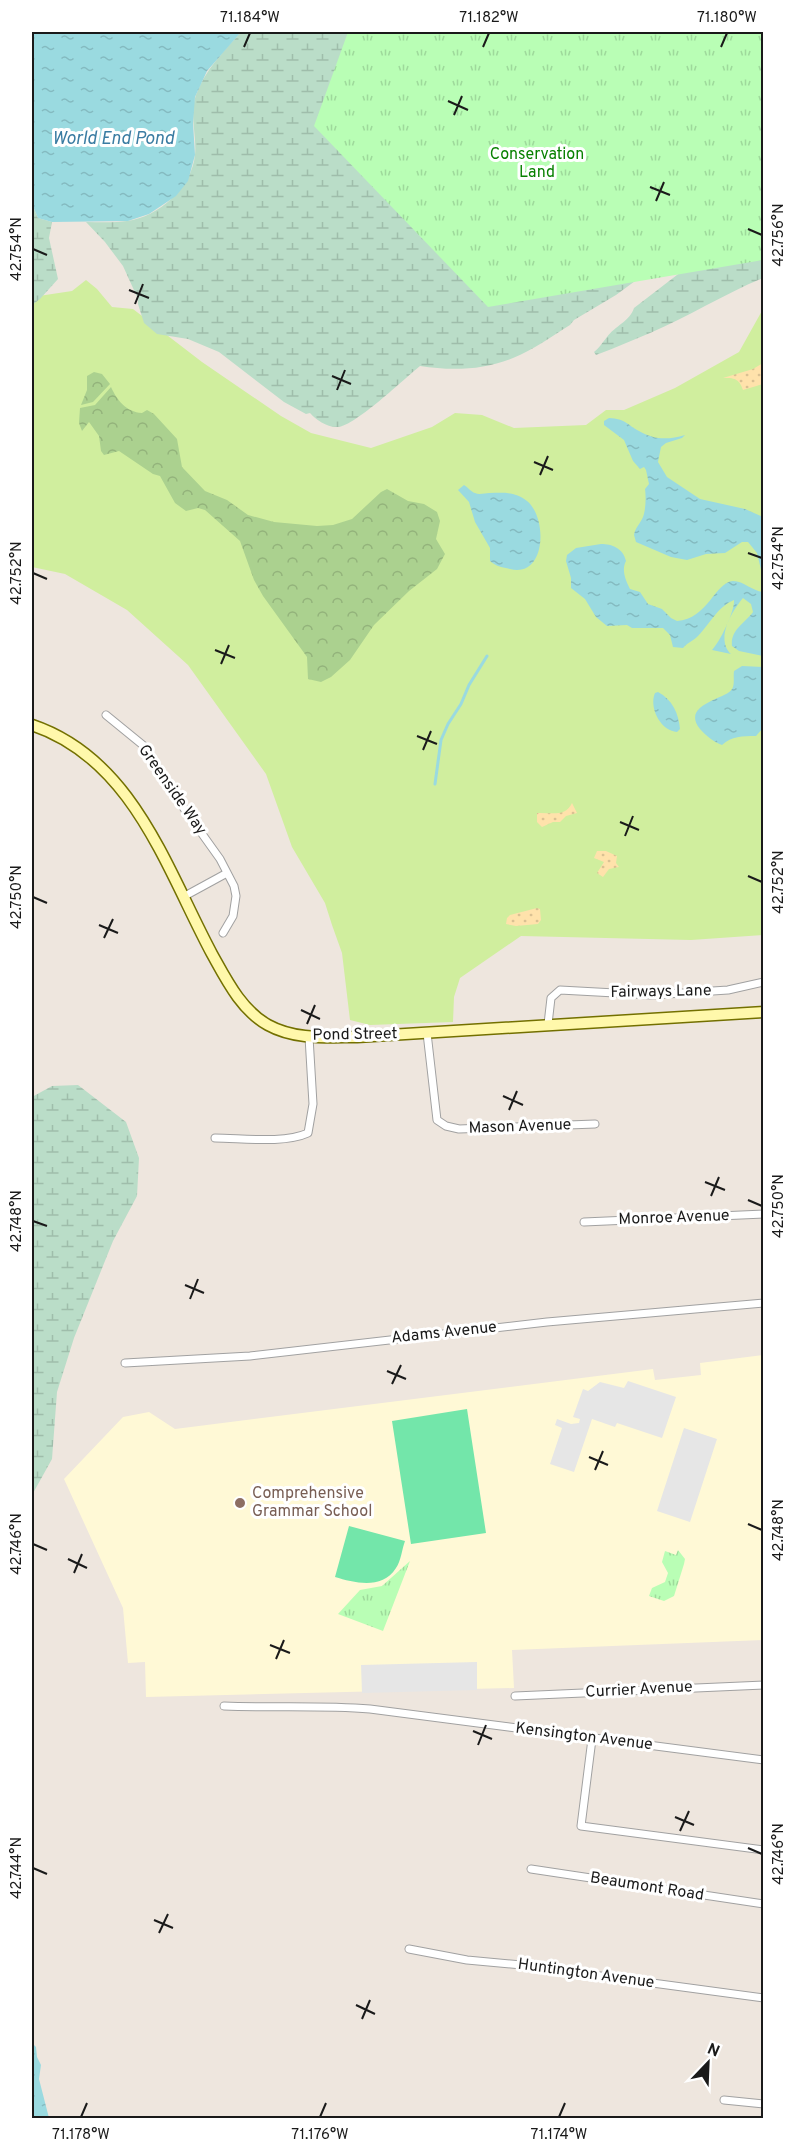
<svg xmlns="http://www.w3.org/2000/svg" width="795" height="2150" viewBox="0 0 795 2150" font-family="Overpass,sans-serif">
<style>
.education{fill:#fff9d6}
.grass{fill:#d0ee9e}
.forest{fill:url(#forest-crowns)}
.wetland{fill:url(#wetland-marsh)}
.sand{fill:url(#sand-dots)}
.park{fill:url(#park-tufts)}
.pitch{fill:#73e6aa}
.parking{fill:#e6e6e6}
.water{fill:url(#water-ripples)}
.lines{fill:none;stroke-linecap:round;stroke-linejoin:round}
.stream{stroke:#9adae0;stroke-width:3}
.street-casing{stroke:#a1a1a1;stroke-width:9}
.secondary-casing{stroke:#737000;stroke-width:13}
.street{stroke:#fff;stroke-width:7}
.secondary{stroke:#fff8ab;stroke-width:10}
.ticks{fill:none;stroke:#1a1a1a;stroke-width:2}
.education-dot{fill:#8d6e63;stroke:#fff;stroke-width:2}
.labels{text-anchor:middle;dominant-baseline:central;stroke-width:6;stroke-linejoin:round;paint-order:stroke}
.park-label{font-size:16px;fill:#088001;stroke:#fff}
.street-label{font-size:16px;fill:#1a1a1a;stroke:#fff}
.education-label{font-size:16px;fill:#785e54;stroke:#fff;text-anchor:start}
.water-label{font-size:18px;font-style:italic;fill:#3a7ca2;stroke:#fff}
.neatline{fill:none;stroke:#1a1a1a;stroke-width:2}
.ticks-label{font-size:15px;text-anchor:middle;fill:#1a1a1a}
</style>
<defs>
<pattern id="forest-crowns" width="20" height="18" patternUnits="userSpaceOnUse" patternTransform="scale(1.5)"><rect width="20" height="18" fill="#abd18f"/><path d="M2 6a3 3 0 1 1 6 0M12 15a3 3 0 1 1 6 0" fill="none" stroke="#93b37b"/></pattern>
<pattern id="wetland-marsh" width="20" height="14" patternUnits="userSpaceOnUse" patternTransform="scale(1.5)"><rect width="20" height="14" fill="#baddc8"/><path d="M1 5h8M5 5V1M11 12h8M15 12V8" fill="none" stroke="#9fbdab"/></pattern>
<pattern id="sand-dots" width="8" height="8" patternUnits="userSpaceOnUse" patternTransform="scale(1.5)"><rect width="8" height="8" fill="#ffe2ab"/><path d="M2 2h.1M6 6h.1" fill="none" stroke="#dac193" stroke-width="1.8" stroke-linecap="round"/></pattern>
<pattern id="park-tufts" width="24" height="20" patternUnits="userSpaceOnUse" patternTransform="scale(1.5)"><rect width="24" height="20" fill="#b9feb5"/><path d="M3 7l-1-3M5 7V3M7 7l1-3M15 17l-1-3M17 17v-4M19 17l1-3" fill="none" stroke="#9ed99b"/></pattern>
<pattern id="water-ripples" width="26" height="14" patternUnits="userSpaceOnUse" patternTransform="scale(1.5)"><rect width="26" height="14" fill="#9adae0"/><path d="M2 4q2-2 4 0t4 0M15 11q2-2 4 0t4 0" fill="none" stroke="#84bac0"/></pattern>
</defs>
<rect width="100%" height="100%" fill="#eee6de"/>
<path class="education" d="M763 1355V1640L512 1650 514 1688 146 1697 145 1662 128 1663 123 1608 64 1479 123 1417 149 1412 175 1429 653 1369 655 1380 701 1375 700 1363Z"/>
<path class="grass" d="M86 280 97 289 112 307 133 309 202 362 281 416 311 433 371 448 432 427 455 413 482 415 514 428 586 425 606 410H624L675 388 739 352 763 309V935L691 940 521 936 460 978 454 997 453 1022 370 1025 350 1020 342 953 332 925 325 903 292 847 266 774 188 665 127 610 65 574 32 567V297L72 291Z"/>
<path class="forest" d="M94 372 102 374 110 384 93 402 81 405 87 390V376Z
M111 387C117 400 126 412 142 413L147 410 154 414 177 439 182 467 205 491 227 500 248 515 274 522 317 526 333 525 352 519 381 492 387 489 408 501 424 504 437 512 440 521 436 539 445 554 437 569 409 591 374 625 350 660 331 677 321 682 308 679 307 657 263 596 254 580 240 541 205 510 198 508 186 511 175 503 160 476 153 474 119 451 104 455 101 451 99 436 89 422 82 431 79 423 80 408 95 405Z"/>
<path class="wetland" d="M241 32H641L646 273 616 295 574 320 570 325C552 336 533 350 513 358 484 370 452 371 420 366 405 378 355 426 338 427 328 428 316 420 310 413L306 414 284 402 219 352 188 339 157 334 144 323 138 304V299L123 266 105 242 86 222C99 222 114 223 127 221 159 217 192 187 195 155 197 135 189 114 196 95 205 70 224 51 241 32Z
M763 32V278C743 286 725 296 705 306 670 325 633 341 596 355L594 352C600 347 602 343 607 337 615 326 630 321 634 308L716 245Z
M32 204 38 218 52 222 49 238 58 279 40 299 32 305Z
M78 1085 126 1122 139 1158 137 1196 113 1241 74 1338 57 1392 52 1459 32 1495V1097L52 1086Z"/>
<path class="sand" d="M763 363V384L743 390C739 378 734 378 723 378L753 369Z
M572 803 577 813 566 816 560 822H553L542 827 537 822V813C550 812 565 818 572 803Z
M597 851H606L617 856 616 863 619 867 609 869 603 877 597 873 604 862 594 858Z
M537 908 540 909 541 920 538 924 516 926 506 924 507 918 510 915Z"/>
<path class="park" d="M348 32H763V260L488 307 314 126Z
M678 1550 685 1559 684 1564 674 1596 664 1601 649 1596 652 1588 665 1582 668 1573 662 1562 665 1551 676 1555Z
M410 1561 383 1631 338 1614 360 1590 382 1586Z"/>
<path class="pitch" d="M467 1409 486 1533 411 1544 392 1421Z
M349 1526 405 1541C402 1549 401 1561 396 1568 382 1590 355 1583 335 1577Z"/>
<path class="parking" d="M628 1381 676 1397 662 1438 617 1423 615 1427 592 1419 574 1472 550 1464 562 1428 555 1425 557 1419 571 1424 579 1423 580 1419 573 1417 583 1389 588 1391 600 1382 624 1388Z
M684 1428 717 1439 690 1522 657 1511Z
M477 1662V1690L362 1693 361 1665Z"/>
<path class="water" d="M32 32H241L207 71 195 97 193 123 195 155 188 181 176 196 149 214 128 221 52 222 38 218 32 204Z
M609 418C626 419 626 424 639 431 654 440 668 440 685 435L682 438 666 443 661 447 658 462 667 477 700 499 745 509 763 517V578L757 553 748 542H742L725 553 706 554 687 560 671 557 636 542 634 535C635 528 640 524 643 517 646 509 646 496 645 489L649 484 646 470 644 467 640 469 633 461 624 440 604 425V421Z
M464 485C468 487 471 492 475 493 479 495 485 493 489 493 503 493 515 491 527 501 548 518 546 578 510 569 502 567 497 567 490 561V548L475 522 469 502 458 490Z
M601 544C612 544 623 548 626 561 621 570 626 581 630 589L640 592 648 604 662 609 671 618 677 621C708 619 715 582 733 581 744 581 752 591 763 592V656L739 651 732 646C730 630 745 623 753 612L751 604 743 598C732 611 715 639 731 654L712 650C720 642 735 611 734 600 717 607 710 624 698 636 693 641 688 642 683 648L673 647 670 635 663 628H632L627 625 607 626 596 617 585 599 571 588V578L566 561 567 555 576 548Z
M742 666 763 667V728L756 736C742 736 732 736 722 745 714 742 706 736 700 729 680 704 727 699 732 689 735 684 733 677 734 671Z
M658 692C672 699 679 714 680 729L677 732C659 730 649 706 655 693Z
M32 2043 36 2047 37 2057 41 2065 39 2079 49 2118H32Z"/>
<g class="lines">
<path class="stream" d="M435 784 441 740 448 724 461 704 469 685 487 656"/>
<g class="street-casing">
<path id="street" d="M106 715 144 746 185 810 220 859 234 886 236 896 233 916 223 933
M183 897 227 873
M548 1024 551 998 560 990 652 995 728 990 764 982
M427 1033 437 1120 446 1126 459 1129 595 1124
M215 1138C241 1138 284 1144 308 1133L313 1104 309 1037
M584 1222 764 1214
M125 1363 250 1356 547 1322 764 1303
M515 1696 764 1685
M224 1706C273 1708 321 1705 370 1709L764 1760
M592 1739 581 1826 764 1850
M531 1869 764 1904
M409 1949 467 1960 543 1967 556 1970 764 1998
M724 2100 764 2104"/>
</g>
<g class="secondary-casing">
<path id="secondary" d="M32 725C133 759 166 868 212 954 226 979 241 1010 268 1025 295 1040 327 1037 357 1037L764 1012"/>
</g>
<use href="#street" class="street"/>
<use href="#secondary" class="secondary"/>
</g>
<path class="ticks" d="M244 47 250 33M483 47 489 33M721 47 727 33M448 101 468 110M454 115 462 96M650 187 670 195M656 201 664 182M748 229 762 235M33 249 47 255M129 290 149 298M135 304 143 284M332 376 351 384M337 390 345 370M534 462 553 470M540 475 548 456M748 553 762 558M33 573 47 579M215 650 235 658M221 664 229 645M417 736 437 744M423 750 431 731M620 822 639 830M625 836 633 816M748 876 762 882M33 897 47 903M99 925 118 933M104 938 113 919M301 1010 320 1019M307 1024 315 1005M503 1096 523 1105M509 1110 517 1091M705 1182 725 1190M711 1196 719 1177M748 1200 762 1206M33 1221 47 1226M185 1285 204 1293M190 1299 198 1279M387 1371 406 1379M392 1384 401 1365M589 1457 608 1465M595 1470 603 1451M748 1524 762 1530M33 1544 47 1550M68 1559 87 1568M74 1573 82 1554M270 1645 290 1653M276 1659 284 1640M473 1731 492 1739M478 1745 486 1725M675 1817 694 1825M680 1831 689 1811M748 1848 762 1854M33 1868 47 1874M154 1920 173 1928M159 1933 168 1914M356 2005 375 2014M362 2019 370 2000M81 2117 87 2103M320 2117 326 2103M559 2117 565 2103"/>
<circle class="education-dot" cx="240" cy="1503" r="6"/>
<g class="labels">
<g class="park-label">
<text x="537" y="155">Conservation<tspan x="537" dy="18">Land</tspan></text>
</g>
<g class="street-label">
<text transform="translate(172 790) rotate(55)">Greenside Way</text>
<text transform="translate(661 992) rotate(-1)">Fairways Lane</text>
<text transform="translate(355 1035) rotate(-1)">Pond Street</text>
<text transform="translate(520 1127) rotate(-2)">Mason Avenue</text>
<text transform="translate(674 1218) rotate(-2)">Monroe Avenue</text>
<text transform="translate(444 1333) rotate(-6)">Adams Avenue</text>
<text transform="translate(639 1690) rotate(-3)">Currier Avenue</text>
<text transform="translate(584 1737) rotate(7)">Kensington Avenue</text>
<text transform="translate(647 1887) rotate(9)">Beaumont Road</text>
<text transform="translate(586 1974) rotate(8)">Huntington Avenue</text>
</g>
<g class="education-label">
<text x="252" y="1494">Comprehensive<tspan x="252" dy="18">Grammar School</tspan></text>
</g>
<g class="water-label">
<text x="113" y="139">World End Pond</text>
</g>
</g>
<rect width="795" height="2150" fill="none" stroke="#ffffff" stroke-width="66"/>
<g transform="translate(708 2063) rotate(23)" stroke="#ffffff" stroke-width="4.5" paint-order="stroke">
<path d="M0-4.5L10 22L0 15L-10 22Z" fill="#1a1a1a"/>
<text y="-9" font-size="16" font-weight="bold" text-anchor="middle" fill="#1a1a1a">N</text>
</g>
<rect x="33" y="33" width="729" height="2084" class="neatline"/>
<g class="ticks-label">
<text x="250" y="22">71.184°W</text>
<text x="489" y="22">71.182°W</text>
<text x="727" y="22">71.180°W</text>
<text transform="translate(778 235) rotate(-90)" y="5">42.756°N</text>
<text transform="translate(16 249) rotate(-90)" y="5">42.754°N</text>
<text transform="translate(778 558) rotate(-90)" y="5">42.754°N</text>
<text transform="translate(16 573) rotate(-90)" y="5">42.752°N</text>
<text transform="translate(778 882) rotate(-90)" y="5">42.752°N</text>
<text transform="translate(16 897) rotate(-90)" y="5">42.750°N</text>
<text transform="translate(778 1206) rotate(-90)" y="5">42.750°N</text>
<text transform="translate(16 1221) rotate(-90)" y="5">42.748°N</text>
<text transform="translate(778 1530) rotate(-90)" y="5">42.748°N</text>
<text transform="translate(16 1544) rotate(-90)" y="5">42.746°N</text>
<text transform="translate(778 1854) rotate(-90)" y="5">42.746°N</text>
<text transform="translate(16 1868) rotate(-90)" y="5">42.744°N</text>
<text x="81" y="2139">71.178°W</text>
<text x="320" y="2139">71.176°W</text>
<text x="559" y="2139">71.174°W</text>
</g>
</svg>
